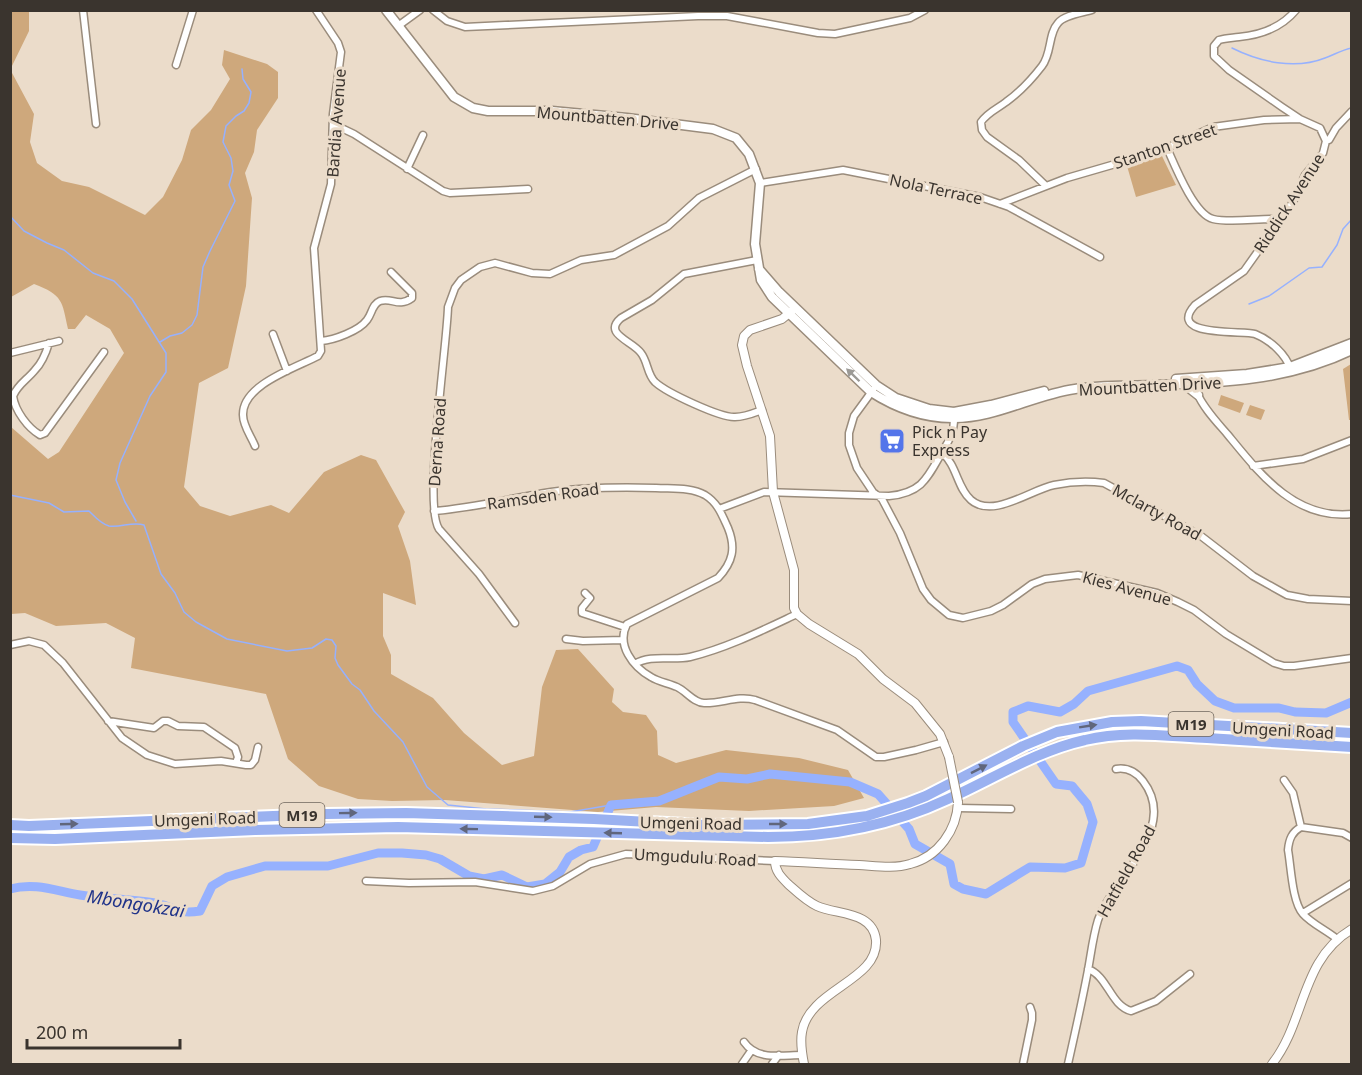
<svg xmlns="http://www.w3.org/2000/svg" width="1362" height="1075" viewBox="0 0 1362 1075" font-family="'Noto Sans',sans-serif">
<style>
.green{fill:#cea87c}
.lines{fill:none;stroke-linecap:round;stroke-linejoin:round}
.stream{stroke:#96b1fe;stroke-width:1.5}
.river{stroke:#96b1fe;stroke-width:9}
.minor-casing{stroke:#9a8c7c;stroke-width:9}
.tertiary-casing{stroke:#9a8c7c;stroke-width:10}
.secondary-casing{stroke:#9a8c7c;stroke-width:11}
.motorway-casing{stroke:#fff;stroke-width:14}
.minor{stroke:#fff;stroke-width:6}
.tertiary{stroke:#fff;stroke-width:8}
.secondary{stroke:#fff;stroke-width:8}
.motorway{stroke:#9ab1f0;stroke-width:10}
.tertiary-bridge-casing{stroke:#9a8c7c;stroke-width:10;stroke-linecap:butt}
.tertiary-bridge{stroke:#fff;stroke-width:8}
.oneway{fill:#9c9a96}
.oneway2{fill:#60667c}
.labels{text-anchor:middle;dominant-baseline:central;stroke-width:6;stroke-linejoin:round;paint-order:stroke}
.shield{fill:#ebdcca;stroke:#6f665d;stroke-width:1.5}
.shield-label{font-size:15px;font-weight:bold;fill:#3a342e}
.street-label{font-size:16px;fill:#3a342e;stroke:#ebdcca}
.poi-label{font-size:16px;fill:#3a342e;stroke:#ebdcca;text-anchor:start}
.water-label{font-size:18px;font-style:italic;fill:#203389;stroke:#ebdcca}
</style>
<rect width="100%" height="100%" fill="#ebdcca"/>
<path class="green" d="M11 10 29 11V31L11 68Z
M224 50 267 64 278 72V98L257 130 254 152 245 173 252 198 246 286 228 368 199 383 184 487 200 506 230 516 271 505 289 513 324 472 361 455 376 460 405 512 398 526 410 561 416 605 383 593V636L391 655V674L433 698 464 733 502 765 534 756 542 687 556 650 578 649 614 689 612 702 623 712 646 715 657 731 658 755 676 763 726 750 799 758 848 770 864 798 834 806 749 811 656 807 598 812 445 800 392 801 358 799 319 786 288 759 266 694 131 668 135 638 106 623 56 626 25 613 11 614V427L48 459 59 452 124 353 110 329 86 315 75 329H68C62 301 63 295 34 284L11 297V71L34 114 30 142 37 163 62 181 89 187 145 215 163 197 182 160 191 130 211 110 230 79 222 65Z
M1162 156 1176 185 1136 197 1127 166Z
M1351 364 1352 420H1349L1343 369Z
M1221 395 1244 403 1240 413 1218 405Z
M1250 405 1265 410 1261 420 1246 415Z"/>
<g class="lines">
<path class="stream" d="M1232 48C1260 62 1295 70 1325 58 1334 55 1341 50 1352 48
M10 90V98
M10 216 24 231 47 243 64 250 93 273 114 281 132 299 166 353V372L150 396 120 463 116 480 125 502 136 521
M1249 304 1269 296 1309 268 1322 267 1337 245 1343 229 1352 219
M160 342 170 336 182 333 192 325 197 315 203 267 210 251 235 201 229 185 233 171 231 158 223 142 226 126 236 116 244 111 249 103 251 92 243 79 242 69
M10 495 49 503 64 512 89 511C95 517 101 524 109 526 121 528 132 521 144 525L161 574 175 593 184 612 196 622 227 639 287 651 312 648 326 639 332 640 336 646 335 658 338 665 352 684 360 690 374 711 403 742 427 787 448 805 486 809 570 812 611 805"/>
<path class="river" d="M10 889C35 882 56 891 80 895 105 899 130 899 155 903 175 907 177 915 200 911L212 886 227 877 265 866H328L378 853H402L426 855 440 859 469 876 484 879 502 875 527 887 545 884 560 872 569 857 581 850 593 847 611 805 659 801 719 777 747 779 770 774 850 782 878 794 909 829 915 844 950 864 954 884 963 889 986 894 1030 867 1065 868 1081 863 1093 822 1087 804 1072 786 1056 784 1013 722V712L1028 706 1060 712 1074 704 1088 691 1177 666 1188 670 1197 684 1215 701 1234 708H1279L1295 712 1326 713 1352 702"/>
<g class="minor-casing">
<path id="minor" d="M83 10 96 124
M433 10 447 21 465 27 698 16H727L818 33 835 34 910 18 925 10
M398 26 420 10
M176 65 193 10
M333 124 354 134 443 191 450 193 528 189
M1326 141 1329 140 1336 128 1352 111
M1167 148C1175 166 1194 214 1213 219 1229 223 1254 219 1271 219L1278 221
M407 169 423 135
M760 183 843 170 980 197 1009 207 1100 257
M1045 185 1019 160 987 137 982 130 981 122C988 112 997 109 1006 102 1020 92 1032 79 1042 66 1052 53 1048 34 1058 23 1064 15 1082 13 1092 10
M1000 204 1067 178 1160 151 1213 127 1264 120 1300 119
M757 260 684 274 652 300 621 318C602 334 633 341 641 353 648 362 647 374 655 382 667 393 721 418 735 417 745 417 754 413 762 410
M273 334 287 371
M321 341C334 340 359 331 367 320 372 314 372 304 380 301 392 297 398 308 412 298V293L391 272
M49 343C46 353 42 363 35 370 27 380 18 384 13 396 15 411 28 428 40 435L45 433 104 352
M10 353 59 341
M1291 370C1286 354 1270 340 1255 334 1245 330 1165 338 1195 305L1244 271 1293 202 1305 175 1323 153 1326 141 1320 128 1300 119 1282 107 1229 70 1214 56V46L1219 40C1226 38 1232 38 1239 37 1260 35 1282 27 1296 10
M873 390 854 416 849 433V445L857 468 873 492 882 499 900 533 923 589 931 600 949 615 963 618 991 611 1003 605 1032 584 1045 579 1078 575 1157 593 1178 602 1194 610 1226 634 1274 663 1284 666H1294L1352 658
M1197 393C1204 409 1217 422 1228 435 1260 474 1295 520 1352 514
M255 446C251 436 243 426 243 415 242 385 295 368 318 356L321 351 314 248 331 184 333 114 341 52 338 43 316 10
M942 453C957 465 957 488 971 500 993 519 1030 490 1054 485 1069 482 1089 481 1104 483L1201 536 1253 576 1287 595 1308 599 1352 601
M1253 466 1303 459 1352 440
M719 509 764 492 889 496C921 493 927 479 941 454 950 439 955 431 954 414
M434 511C473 508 512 498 551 492 586 487 620 487 656 488 672 489 691 487 705 495 718 503 722 515 728 528 736 548 733 562 718 578L627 624C616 645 633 667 651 677 659 682 668 683 677 687 686 691 694 703 704 703 721 704 738 695 755 700L837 730 876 757H884L916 750 944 742
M585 593 590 598 582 608V613L625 627
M515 623 479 574 439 529C423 505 447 346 448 307L455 288 461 280 480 267 495 263 532 273 550 274 581 260 614 255 668 226 699 198 756 169
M566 639 583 641 623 640
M10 645 29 641 44 645 63 663 122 738 147 755 175 764 221 761 246 765H251L255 760 258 747
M635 664C651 654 672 661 690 657 727 648 763 630 797 614
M108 721 154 728 163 721H168L178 726 204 727 235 748 238 757 236 763
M1284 780 1293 793 1301 827
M958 808 1011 809
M366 881 409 883 475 882 533 891 553 886 590 864 626 854 775 861
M1303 913 1352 883
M1337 939C1326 930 1312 924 1303 914 1292 902 1291 866 1288 850 1289 839 1292 832 1301 827L1343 833 1352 838
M1088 969C1108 976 1110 1005 1131 1011L1156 1001 1190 974
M744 1042C757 1061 782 1055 802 1055
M742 1064 751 1051
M772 1064 779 1055
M1023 1064 1032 1020V1013L1030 1007
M1068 1064C1075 1033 1082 1002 1088 970 1091 954 1093 936 1098 920 1113 878 1180 829 1143 781 1136 772 1128 767 1116 769"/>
</g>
<g class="tertiary-casing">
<path id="tertiary" d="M793 310 782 319 750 330 744 336 742 345 747 366 770 436 773 492 794 570V608L797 614 809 624 858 654 883 679 915 703 940 734 949 757
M804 1064C802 1054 800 1043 802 1032 809 989 879 981 876 940 873 911 837 915 817 906 806 901 797 892 788 884 781 877 775 871 775 861 803 862 831 864 859 865 876 866 894 869 910 864 938 857 957 830 958 802
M1272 1064C1306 1021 1300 960 1352 929"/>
</g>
<g class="secondary-casing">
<path id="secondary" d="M386 10 454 97 473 108 488 111H552L627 118 713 129 736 138 749 154 760 183 755 244 761 280 772 297 871 392C896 408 922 418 952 418 994 419 1033 395 1075 389 1100 385 1127 386 1152 385 1221 383 1288 381 1352 350
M759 269 779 292 876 385 896 398 929 409 954 412 991 405 1044 391
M1176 379 1247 374 1290 367 1352 343
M1184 384 1198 395"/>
</g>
<g class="motorway-casing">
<path id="motorway" d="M10 825 29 826 325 814 406 813 594 819 704 825 808 824 867 816 908 803 926 796 1023 746 1057 732 1112 722 1141 721 1352 733
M10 838 55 839 255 830 398 827 768 837C831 837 890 826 948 799 993 779 1036 751 1085 740 1125 730 1166 736 1207 738 1255 741 1303 744 1352 747"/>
</g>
<use href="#minor" class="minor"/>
<use href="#tertiary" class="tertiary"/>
<use href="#secondary" class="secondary"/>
<use href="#motorway" class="motorway"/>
<g class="tertiary-bridge-casing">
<path id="tertiary-bridge" d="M949 757 958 802"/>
</g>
<use href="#tertiary-bridge" class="tertiary-bridge"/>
</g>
<defs><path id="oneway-solid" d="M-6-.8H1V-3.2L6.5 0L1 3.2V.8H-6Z" transform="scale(1.5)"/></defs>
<use class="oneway" href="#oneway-solid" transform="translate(853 375) rotate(-136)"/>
<g class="oneway2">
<use href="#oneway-solid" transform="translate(1088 726) rotate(-9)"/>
<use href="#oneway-solid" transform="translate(979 769) rotate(-27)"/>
<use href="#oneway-solid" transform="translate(348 813) rotate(-1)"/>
<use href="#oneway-solid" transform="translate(543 817) rotate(2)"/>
<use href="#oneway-solid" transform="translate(69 824) rotate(-2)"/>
<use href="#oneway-solid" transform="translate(778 824)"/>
<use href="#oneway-solid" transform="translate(469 829) rotate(-179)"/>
<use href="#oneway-solid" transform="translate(613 833) rotate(-178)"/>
</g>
<defs>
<g id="supermarket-square" transform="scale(1.35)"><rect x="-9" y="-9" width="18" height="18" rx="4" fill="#5475ea" stroke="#ebdcca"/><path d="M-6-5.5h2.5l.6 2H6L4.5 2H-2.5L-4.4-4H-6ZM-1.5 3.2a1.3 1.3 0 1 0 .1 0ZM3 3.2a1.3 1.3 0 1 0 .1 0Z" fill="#fff"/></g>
</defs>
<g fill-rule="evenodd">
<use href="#supermarket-square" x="892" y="441"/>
</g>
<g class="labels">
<g class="shield">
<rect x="1168.5" y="712" width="45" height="24" rx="4.5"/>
<rect x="279.5" y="803" width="45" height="24" rx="4.5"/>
</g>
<g class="shield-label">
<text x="1191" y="724">M19</text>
<text x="302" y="815">M19</text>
</g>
<g class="street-label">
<text transform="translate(608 118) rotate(5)">Mountbatten Drive</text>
<text transform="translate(336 123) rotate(-86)">Bardia Avenue</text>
<text transform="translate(1165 146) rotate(-19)">Stanton Street</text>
<text transform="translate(936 189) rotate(12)">Nola Terrace</text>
<text transform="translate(1289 203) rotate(-57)">Riddick Avenue</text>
<text transform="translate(1150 386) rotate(-3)">Mountbatten Drive</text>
<text transform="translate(437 442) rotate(-86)">Derna Road</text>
<text transform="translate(543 496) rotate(-8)">Ramsden Road</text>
<text transform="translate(1157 512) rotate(29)">Mclarty Road</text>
<text transform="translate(1127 588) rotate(15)">Kies Avenue</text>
<text transform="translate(1283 730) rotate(3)">Umgeni Road</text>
<text transform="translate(205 819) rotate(-2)">Umgeni Road</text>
<text transform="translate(691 823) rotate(1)">Umgeni Road</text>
<text transform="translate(695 857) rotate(3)">Umgudulu Road</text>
<text transform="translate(1126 871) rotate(-61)">Hatfield Road</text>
</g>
<g class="poi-label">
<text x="912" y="432">Pick n Pay<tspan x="912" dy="18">Express</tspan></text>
</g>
<g class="water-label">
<text transform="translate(136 903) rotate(9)">Mbongokzai</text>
</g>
</g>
<rect width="1362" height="1075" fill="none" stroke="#3a342e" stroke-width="24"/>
<path d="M27 1039v9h153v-9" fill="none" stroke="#3a342e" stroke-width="3"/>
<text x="36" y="1039" font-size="18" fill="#3a342e" stroke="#ebdcca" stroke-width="4.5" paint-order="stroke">200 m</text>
</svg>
